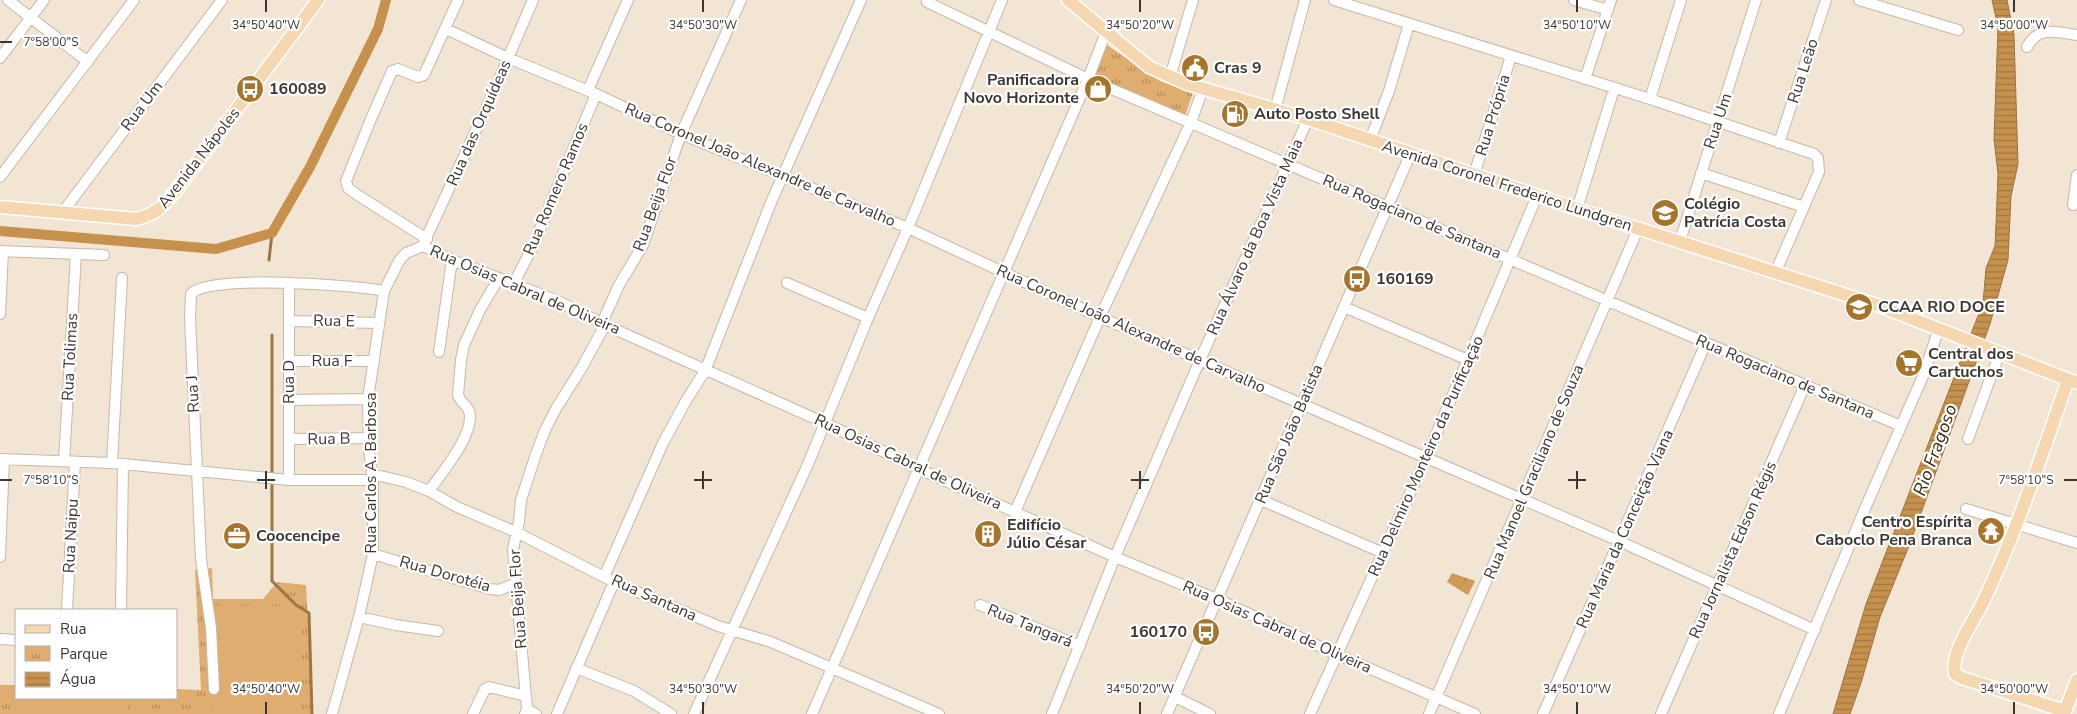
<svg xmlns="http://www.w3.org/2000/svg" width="2077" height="714" viewBox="0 0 2077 714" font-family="'Nunito Sans',sans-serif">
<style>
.forest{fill:url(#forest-crowns)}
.park{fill:url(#park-tufts)}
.pitch{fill:#dead6f}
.water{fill:url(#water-rules);stroke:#9c7644}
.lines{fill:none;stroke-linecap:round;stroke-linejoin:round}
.stream{stroke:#9c7644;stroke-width:3}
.canal{stroke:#c5914c;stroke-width:10}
.minor-casing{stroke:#c6b9a8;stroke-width:12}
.major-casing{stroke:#fff;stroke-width:15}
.minor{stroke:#fff;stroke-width:10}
.major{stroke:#f5d7b1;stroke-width:12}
.ticks{fill:none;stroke:#3d3731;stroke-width:2}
.labels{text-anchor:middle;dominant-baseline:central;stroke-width:4.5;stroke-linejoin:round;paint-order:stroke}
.poi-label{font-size:16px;font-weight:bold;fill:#3d3731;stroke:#fff;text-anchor:start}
.street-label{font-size:16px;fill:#3d3731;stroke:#fff}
.water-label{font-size:18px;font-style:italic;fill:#3d2708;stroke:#fff}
.ticks-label{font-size:12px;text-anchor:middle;fill:#3d3731;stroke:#fff;stroke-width:4.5;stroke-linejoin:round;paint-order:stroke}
</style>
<defs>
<pattern id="forest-crowns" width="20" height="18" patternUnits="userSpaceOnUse" patternTransform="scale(1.25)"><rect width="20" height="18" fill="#ce9a55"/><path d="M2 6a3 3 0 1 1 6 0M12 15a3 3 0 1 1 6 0" fill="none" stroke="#a87e47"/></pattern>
<pattern id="park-tufts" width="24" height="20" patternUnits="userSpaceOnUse" patternTransform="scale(1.25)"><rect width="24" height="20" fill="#dead6f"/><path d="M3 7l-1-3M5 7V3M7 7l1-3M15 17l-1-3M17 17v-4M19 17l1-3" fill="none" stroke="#b58e5c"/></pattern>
<pattern id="water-rules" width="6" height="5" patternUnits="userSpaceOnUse" patternTransform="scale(1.25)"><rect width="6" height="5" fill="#c5914c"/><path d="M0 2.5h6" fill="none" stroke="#a17740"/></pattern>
</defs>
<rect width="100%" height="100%" fill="#f3e5d4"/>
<path class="forest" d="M1452 573 1475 581 1468 595 1447 582Z"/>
<path class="park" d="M1107 45 1160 81 1193 93 1182 124 1090 83Z
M212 568 213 599H263L277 582 306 585 313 714H0V685H16V698H176V689L201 690 195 570Z"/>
<path class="pitch" d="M213 606H296V714H213Z
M14 693H16V698H127V714H13Z"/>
<path class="water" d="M1992 0H2007L2014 35 2018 164 2011 196 2008 260 1990 324 1909 546 1880 617 1861 683 1850 714H1833L1866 604 1983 303 1986 268 1995 246 1996 224 1998 174 1994 139 1998 27Z"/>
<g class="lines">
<path class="stream" d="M269 260 272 233
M272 335V581L296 605 309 613 312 714"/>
<path class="canal" d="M0 231 216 249 272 233 310 167 378 29 386 0"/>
<g class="minor-casing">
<path id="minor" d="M8 0 88 62
M1334 0 1650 99 1814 154 1818 158 1819 172 1776 271
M1574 0 1608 10
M1859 0 1958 30
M927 2 1088 79 1901 426
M446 29 508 58 596 94 681 134 908 228 1100 317 1619 541 1815 630
M2027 47C2039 25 2056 32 2077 35
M0 58 44 0
M1170 77 1193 0
M1585 79 1611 0
M588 90 628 0
M1650 99 1681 0
M1275 110 1305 0
M1370 140 1389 91 1409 24
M1779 143 1826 0
M1701 173 1804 207
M1474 175 1511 56
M0 177 134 0
M2073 205 2077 175
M1577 209 1614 89
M62 213 222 0
M427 239 356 194 348 188 346 181 371 119 392 71 398 69 418 77 424 75 458 0
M1680 241 1756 0
M423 245 494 91 533 0
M423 246 452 260 558 301 605 325 825 423 919 469 1115 557 1217 599 1336 654 1475 714
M0 251 104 255
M514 283 533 246 596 94
M787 283 868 318
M1344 307 1468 360
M0 314 3 251
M290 321 379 323
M602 323 619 285 643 245 681 134 741 0
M439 352 452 260
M289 361H374
M289 400 368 399
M290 439 369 438
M1968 439 2000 352
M0 459 112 463 289 480H373
M64 461 76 254
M112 463 122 278
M372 474 406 482 429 491 457 507 516 532 614 582 718 626 771 642 939 714
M289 480V284
M429 491C441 474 476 433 469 411 466 404 460 402 458 395L461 360 464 345 480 310 499 278
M1261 500 1383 553
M1966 509 2077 543
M1015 512 1100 317 1191 122 1203 89
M373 554 490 589 499 590 517 583
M0 557 4 459
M604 577 663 443 687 399 705 371 772 200 861 0
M980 605 1080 646
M67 610 75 462
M121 610 123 464
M359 617 396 625 438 631
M0 639 16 640
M576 668 634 691 671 714
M214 689 211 628 201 559 190 318 191 294C208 274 355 285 384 291
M1175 697 1210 714
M527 709 536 714
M332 714 359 617 373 554V480L369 450 368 399 384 291 399 261 406 253 423 246
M473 714 485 689 489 687 526 696
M525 714 527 709 513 549 519 522 521 500 536 454 545 430 557 407 581 369 605 325
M557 714 614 582
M694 714 808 464 868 318 908 228 1002 0
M812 714 1088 79 1106 32
M1052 714 1115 557 1200 360 1308 119
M1167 714 1410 155
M1310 714 1426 458 1537 196
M1429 714 1638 229
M1543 714 1706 343
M1661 714 1805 385
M1779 714 1863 513 1923 376 1939 328"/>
</g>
<g class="major-casing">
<path id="major" d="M1068 0 1149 67 1187 84 1308 119 1577 209 1877 305 2077 383
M0 207 136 219C159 214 167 202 181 184L318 0
M2065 711 1962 678 1955 674C1950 653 1973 623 1982 604 2017 532 2041 456 2068 380
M2064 714 2077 680"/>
</g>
<use href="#minor" class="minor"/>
<use href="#major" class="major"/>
</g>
<path class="ticks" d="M266 0V12M703 0V12M1140 0V12M1577 0V12M2014 0V12M0 42H12M266 471V489M703 471V489M1140 471V489M1577 471V489M0 480H12M257 480H275M694 480H712M1131 480H1149M1568 480H1586M2064 480H2077M266 702V714M703 702V714M1140 702V714M1577 702V714M2014 702V714"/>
<defs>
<g id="civic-disc" transform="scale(1.4375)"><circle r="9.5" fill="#a6742b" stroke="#fff"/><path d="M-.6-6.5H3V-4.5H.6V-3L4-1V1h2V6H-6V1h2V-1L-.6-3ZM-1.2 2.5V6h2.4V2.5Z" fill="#fff"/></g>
<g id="bus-disc" transform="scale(1.4375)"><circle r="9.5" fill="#a6742b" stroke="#fff"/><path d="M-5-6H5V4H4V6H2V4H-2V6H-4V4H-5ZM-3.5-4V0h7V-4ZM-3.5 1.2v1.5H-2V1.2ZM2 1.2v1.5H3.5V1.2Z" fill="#fff"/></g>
<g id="shop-disc" transform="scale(1.4375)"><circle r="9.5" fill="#a6742b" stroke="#fff"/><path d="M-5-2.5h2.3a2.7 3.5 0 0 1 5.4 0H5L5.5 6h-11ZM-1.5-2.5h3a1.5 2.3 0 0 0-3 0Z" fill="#fff"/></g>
<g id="fuel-disc" transform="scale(1.4375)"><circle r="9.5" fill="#a6742b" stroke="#fff"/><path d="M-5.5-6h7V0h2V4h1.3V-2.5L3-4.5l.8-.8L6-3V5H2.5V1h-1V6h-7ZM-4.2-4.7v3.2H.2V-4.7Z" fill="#fff"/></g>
<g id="school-disc" transform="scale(1.4375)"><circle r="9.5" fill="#a6742b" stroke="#fff"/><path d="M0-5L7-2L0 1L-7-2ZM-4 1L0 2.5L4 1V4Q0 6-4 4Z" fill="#fff"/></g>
<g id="supermarket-disc" transform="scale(1.4375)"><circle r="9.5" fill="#a6742b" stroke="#fff"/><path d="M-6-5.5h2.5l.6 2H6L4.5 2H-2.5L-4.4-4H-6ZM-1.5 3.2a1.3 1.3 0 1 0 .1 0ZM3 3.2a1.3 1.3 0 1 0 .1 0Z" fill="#fff"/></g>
<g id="temple-disc" transform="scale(1.4375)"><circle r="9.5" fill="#a6742b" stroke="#fff"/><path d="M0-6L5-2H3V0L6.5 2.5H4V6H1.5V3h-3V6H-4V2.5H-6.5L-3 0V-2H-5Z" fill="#fff"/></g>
<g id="building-disc" transform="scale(1.4375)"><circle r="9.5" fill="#a6742b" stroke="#fff"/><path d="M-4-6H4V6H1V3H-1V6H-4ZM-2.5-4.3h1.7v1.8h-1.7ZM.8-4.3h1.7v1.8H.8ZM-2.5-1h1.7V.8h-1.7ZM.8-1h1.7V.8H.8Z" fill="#fff"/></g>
<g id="office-disc" transform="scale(1.4375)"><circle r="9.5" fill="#a6742b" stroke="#fff"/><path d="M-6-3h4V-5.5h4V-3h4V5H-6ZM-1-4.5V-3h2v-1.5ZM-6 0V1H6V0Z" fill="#fff"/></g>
</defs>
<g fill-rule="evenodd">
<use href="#civic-disc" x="1195" y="68"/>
<use href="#bus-disc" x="250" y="89"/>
<use href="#shop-disc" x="1098" y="89"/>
<use href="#fuel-disc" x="1235" y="114"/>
<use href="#school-disc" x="1665" y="213"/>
<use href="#bus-disc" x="1357" y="279"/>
<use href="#school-disc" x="1859" y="307"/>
<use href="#supermarket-disc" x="1909" y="363"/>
<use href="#temple-disc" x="1991" y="531"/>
<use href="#building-disc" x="988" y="534"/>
<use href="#office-disc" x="237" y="536"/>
<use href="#bus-disc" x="1206" y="632"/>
</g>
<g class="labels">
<g class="poi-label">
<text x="1214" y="68">Cras 9</text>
<text x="1079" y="80" text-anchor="end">Panificadora<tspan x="1079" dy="18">Novo Horizonte</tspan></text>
<text x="269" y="89">160089</text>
<text x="1254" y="114">Auto Posto Shell</text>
<text x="1684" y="204">Colégio<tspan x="1684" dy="18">Patrícia Costa</tspan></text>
<text x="1376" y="279">160169</text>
<text x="1878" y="307">CCAA RIO DOCE</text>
<text x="1928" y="354">Central dos<tspan x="1928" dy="18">Cartuchos</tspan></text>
<text x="1972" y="522" text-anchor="end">Centro Espírita<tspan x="1972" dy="18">Caboclo Pena Branca</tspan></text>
<text x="1007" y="525">Edifício<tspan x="1007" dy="18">Júlio César</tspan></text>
<text x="256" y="536">Coocencipe</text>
<text x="1187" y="632" text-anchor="end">160170</text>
</g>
<g class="street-label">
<text transform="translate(1803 71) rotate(-72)">Rua Leão</text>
<text transform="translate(142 106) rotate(-53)">Rua Um</text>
<text transform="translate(1493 115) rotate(-73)">Rua Própria</text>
<text transform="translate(1718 121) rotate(-72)">Rua Um</text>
<text transform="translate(479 123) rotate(-66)">Rua das Orquídeas</text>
<text transform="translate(199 158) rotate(-52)">Avenida Nápoles</text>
<text transform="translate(760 165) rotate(23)">Rua Coronel João Alexandre de Carvalho</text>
<text transform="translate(1507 186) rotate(18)">Avenida Coronel Frederico Lundgren</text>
<text transform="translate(556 189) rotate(-67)">Rua Romero Ramos</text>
<text transform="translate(655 204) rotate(-70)">Rua Beija Flor</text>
<text transform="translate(1412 217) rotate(23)">Rua Rogaciano de Santana</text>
<text transform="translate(1255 237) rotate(-66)">Rua Álvaro da Boa Vista Maia</text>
<text transform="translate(525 290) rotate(23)">Rua Osias Cabral de Oliveira</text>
<text transform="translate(334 321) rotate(1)">Rua E</text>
<text transform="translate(1131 329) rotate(24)">Rua Coronel João Alexandre de Carvalho</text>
<text transform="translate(70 357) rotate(-87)">Rua Tolimas</text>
<text x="332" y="361">Rua F</text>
<text transform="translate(1785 377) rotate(23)">Rua Rogaciano de Santana</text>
<text transform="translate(289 382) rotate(-90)">Rua D</text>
<text transform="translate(193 394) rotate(-93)">Rua J</text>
<text transform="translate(1289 434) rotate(-67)">Rua São João Batista</text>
<text transform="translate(329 439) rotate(-1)">Rua B</text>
<text transform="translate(1426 456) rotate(-66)">Rua Delmiro Monteiro da Purificação</text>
<text transform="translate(908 462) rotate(25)">Rua Osias Cabral de Oliveira</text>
<text transform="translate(1534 472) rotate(-67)">Rua Manoel Graciliano de Souza</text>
<text transform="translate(371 473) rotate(-90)">Rua Carlos A. Barbosa</text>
<text transform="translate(1625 529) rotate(-66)">Rua Maria da Conceição Viana</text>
<text transform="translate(71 536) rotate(-87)">Rua Naipu</text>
<text transform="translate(1733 550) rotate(-66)">Rua Jornalista Edson Régis</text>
<text transform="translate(445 574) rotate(16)">Rua Dorotéia</text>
<text transform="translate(654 598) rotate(24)">Rua Santana</text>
<text transform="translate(518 599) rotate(-94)">Rua Beija Flor</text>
<text transform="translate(1030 626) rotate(22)">Rua Tangará</text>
<text transform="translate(1277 627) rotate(24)">Rua Osias Cabral de Oliveira</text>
</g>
<g class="water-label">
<text transform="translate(1935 450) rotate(-70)">Rio Fragoso</text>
</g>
</g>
<g class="ticks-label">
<text x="266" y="29">34°50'40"W</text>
<text x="703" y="29">34°50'30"W</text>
<text x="1140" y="29">34°50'20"W</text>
<text x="1577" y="29">34°50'10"W</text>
<text x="2014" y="29">34°50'00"W</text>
<text x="51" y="46">7°58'00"S</text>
<text x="51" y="484">7°58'10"S</text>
<text x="2026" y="484">7°58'10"S</text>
<text x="266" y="693">34°50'40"W</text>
<text x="703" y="693">34°50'30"W</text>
<text x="1140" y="693">34°50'20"W</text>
<text x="1577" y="693">34°50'10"W</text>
<text x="2014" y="693">34°50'00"W</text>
</g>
<rect x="15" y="609" width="162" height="90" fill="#ffffff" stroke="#b1afad"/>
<rect x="25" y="625" width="25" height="8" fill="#f5d7b1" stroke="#b1afad"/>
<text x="60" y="634" font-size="15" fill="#3d3731">Rua</text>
<rect x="25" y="646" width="25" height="15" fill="url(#park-tufts)" stroke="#b1afad"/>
<text x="60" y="659" font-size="15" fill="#3d3731">Parque</text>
<rect x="25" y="672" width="25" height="15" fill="url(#water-rules)" stroke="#b1afad"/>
<text x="60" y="684" font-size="15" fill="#3d3731">Água</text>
</svg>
